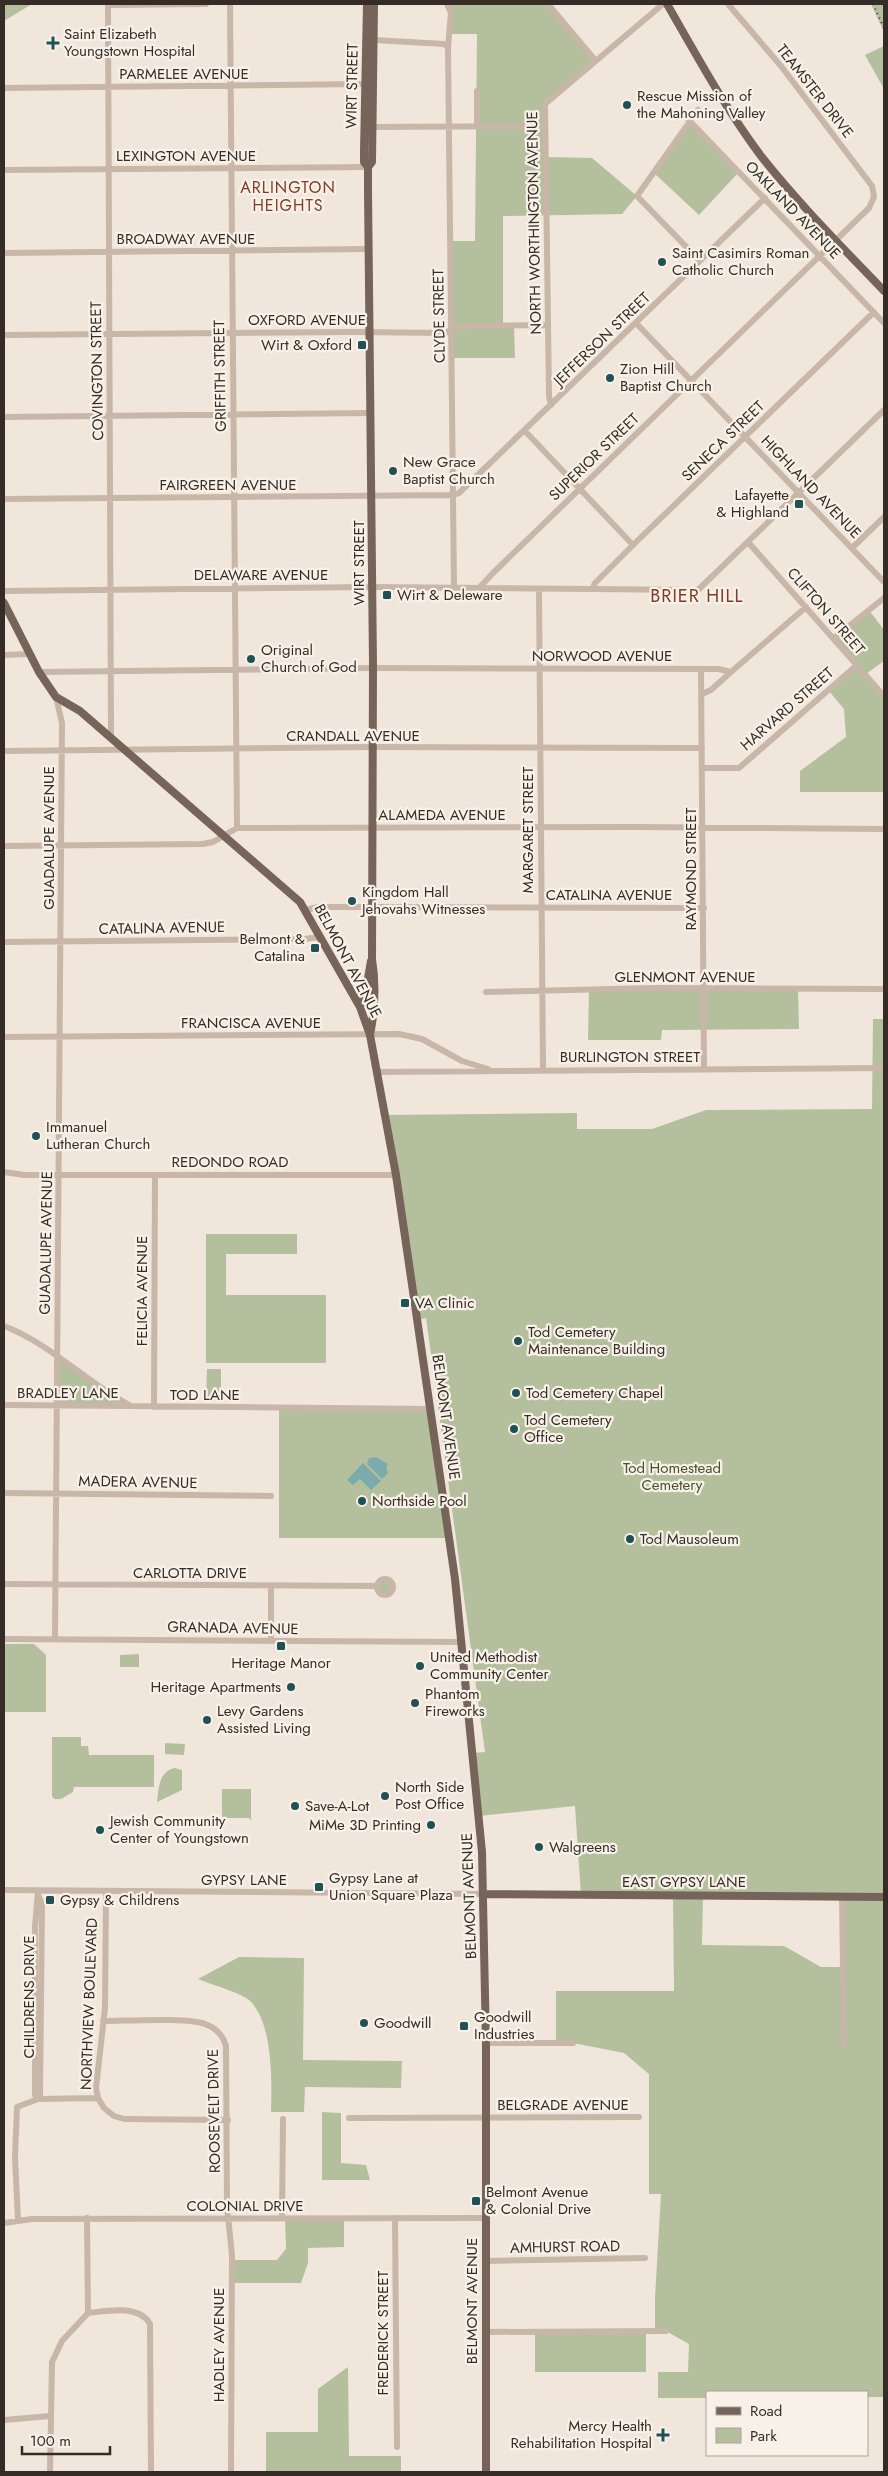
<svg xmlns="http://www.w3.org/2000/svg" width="888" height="2476" viewBox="0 0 888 2476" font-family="Jost,sans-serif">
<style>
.green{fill:#b4bf9d;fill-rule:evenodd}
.water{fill:#7cabac}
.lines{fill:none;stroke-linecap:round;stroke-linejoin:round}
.minor{stroke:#c8b6a8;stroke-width:6}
.major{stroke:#76635a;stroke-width:8}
.rail{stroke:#352c28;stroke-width:2;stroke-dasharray:1 4;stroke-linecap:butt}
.poi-dot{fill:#205255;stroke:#f8f1e8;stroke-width:2}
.labels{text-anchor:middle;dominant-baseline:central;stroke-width:4.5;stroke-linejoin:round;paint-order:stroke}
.poi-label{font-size:15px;fill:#352c28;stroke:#f8f1e8;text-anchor:start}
.street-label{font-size:15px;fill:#352c28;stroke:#f8f1e8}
.park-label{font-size:15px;fill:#45522d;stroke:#f8f1e8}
.neighbourhood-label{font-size:16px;letter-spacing:1px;fill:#803a26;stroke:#f8f1e8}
.quarter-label{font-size:18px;letter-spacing:1px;fill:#803a26;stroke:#f8f1e8}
</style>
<rect width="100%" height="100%" fill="#f1e6dc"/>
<path class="green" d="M4 4H32L4 21Z
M447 4H548L595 60 546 102V157L592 158 637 196 622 214 503 216V325H514L515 358H452L450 241H475L477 34H449L451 13Z
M871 4H884V32Z
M884 46V89L865 55Z
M690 121 739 172 699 215 654 173Z
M869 610 884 630V661L866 674 884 696V792H800V771L846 737 844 709 828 690 857 665 834 638Z
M589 989H798L799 1029 662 1030 661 1040H588Z
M873 1019H884V2397H867V2392H707V2398H658V2372H688L689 2344 666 2331H655V2298L661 2194H649V2074L624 2053 573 2043H556V1991H674L673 1896 581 1895 575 1806 479 1816 473 1753 485 1752 426 1318 417 1320 384 1115 577 1113V1129H652L706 1110 872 1109ZM703 1896 842 1897 844 1967H821L784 1946 702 1945Z
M206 1234H297V1254H226V1295H326V1363H206Z
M57 1356 131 1406H57Z
M207 1369H221V1399H206Z
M279 1408 431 1409 449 1538H279Z
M377 1587a8 8 0 1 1 16 0a8 8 0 1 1-16 0Z
M4 1644H34L46 1655V1712H4Z
M139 1654V1667H120V1655Z
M52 1737H81V1746H88L89 1755H154V1787H74L73 1792 61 1799H54L52 1796Z
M165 1743 185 1744 184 1755 165 1754Z
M175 1768 182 1770V1790L157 1802C159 1788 158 1772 175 1768Z
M222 1789H251V1820L249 1818H222Z
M239 1957 304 1958 303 2060 402 2061 401 2088 305 2087 304 2112H271C272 2082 273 2021 249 2000 241 1993 210 1984 198 1979Z
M322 2112 341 2113V2163L366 2165 370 2180H322Z
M285 2218H344V2247L308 2248V2263L301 2283H232V2260H277L286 2249Z
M535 2331H646V2372H535Z
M348 2367 349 2456H401V2472H266V2432H318V2389Z"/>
<path class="water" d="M376 1457 388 1464 386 1466 388 1473 382 1479 367 1464 369 1458Z
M363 1463 381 1481 371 1490 360 1479 353 1485 347 1480Z"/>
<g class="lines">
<path class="minor" d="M108 4 111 737
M230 4 237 828
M447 4 451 13 448 47
M548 4 595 60
M108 5 206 4
M374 40 444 44 448 47 454 587
M4 88 365 84
M698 110 637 196 700 261
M683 114 884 323
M477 126V91
M368 127 545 126
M4 170 368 167
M4 253 368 249
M636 323 884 582
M4 335 353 332 446 333 455 326 548 325
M551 405 549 396 545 104 663 4
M4 417 371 413
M525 431 633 545
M4 499 453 495 459 493 765 198
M748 542 884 696
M852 548 884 517
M480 587 493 573 869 208 874 197 872 186 781 66 728 4
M539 589 543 1070
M592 589 595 583 633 545 874 312
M4 591 372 587 698 590 884 410
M834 638 884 598
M4 655 29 654
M701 669 704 1069
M39 672 373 668 719 669 731 672 806 607
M702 694 711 690 731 672
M4 751 373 747 702 748
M703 768H739L857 665
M4 846 203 844 213 842 237 828 635 827 884 829
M306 910 318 907H373L704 908
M4 942 305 939 320 937
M486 992 655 988 884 989
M4 1037 399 1034 422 1039 462 1061 488 1069
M376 1072 884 1068
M4 1172 24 1175H396
M4 1326C51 1344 87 1383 131 1406L431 1409
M4 1405 130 1406
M154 1407 155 1175
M4 1493 271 1496
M377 1587a8 8 0 1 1 16 0a8 8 0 1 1-16 0Z
M4 1584 376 1586
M4 1639 462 1642
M55 1639 62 723 56 697
M271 1641V1586
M4 1890 484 1894
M106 1891 105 2008 96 2088 98 2098 104 2108 114 2116 124 2119 228 2120
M842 1896 844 2044
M103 2021C126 2021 187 2017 205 2024 216 2028 223 2035 226 2046L227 2207 232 2255 231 2472
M486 2043H573
M38 2099 35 2095V1927L38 1891
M38 2099 40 2095 42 1904 38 1895
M349 2118 639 2117
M282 2218 283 2119
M395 2218 397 2447
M18 2220 15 2157 17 2107 38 2099 98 2098
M4 2223 32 2219 486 2218
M486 2261 645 2258
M88 2313C107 2311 139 2304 150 2324L151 2472
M486 2332 666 2331
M4 2420 50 2416
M50 2472 52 2362 62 2341 88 2313 87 2218"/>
<path class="major" d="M367 4 364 151V162L368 167
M667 4C697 56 725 108 761 156 799 204 842 247 884 291
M4 603 39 672 56 697 80 711 300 902 360 1007 370 1035 396 1175 455 1579 482 1852 486 2043V2472
M360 1007 366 990 371 961
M370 1035C375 1010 376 984 372 959L373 665 368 190V167L372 162 374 4
M484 1894 884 1897"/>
<path class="rail" d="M873 4 884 28"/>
</g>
<g class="poi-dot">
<path d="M50.5 35.5h5v5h5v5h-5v5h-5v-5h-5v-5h5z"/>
<circle cx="627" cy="105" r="5"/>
<circle cx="662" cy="262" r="5"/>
<rect x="357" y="340" width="10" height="10" rx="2.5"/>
<circle cx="610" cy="378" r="5"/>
<circle cx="393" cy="471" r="5"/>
<rect x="794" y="499" width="10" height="10" rx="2.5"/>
<rect x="382" y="590" width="10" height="10" rx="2.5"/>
<circle cx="251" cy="659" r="5"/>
<circle cx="352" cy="901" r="5"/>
<rect x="310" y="943" width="10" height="10" rx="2.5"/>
<circle cx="36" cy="1136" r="5"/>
<rect x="400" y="1298" width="10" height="10" rx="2.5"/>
<circle cx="518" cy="1341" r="5"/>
<circle cx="516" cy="1393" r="5"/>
<circle cx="514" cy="1429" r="5"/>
<circle cx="362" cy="1501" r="5"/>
<circle cx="630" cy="1539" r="5"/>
<rect x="276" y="1641" width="10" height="10" rx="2.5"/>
<circle cx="420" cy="1666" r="5"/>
<circle cx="291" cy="1687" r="5"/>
<circle cx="415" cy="1703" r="5"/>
<circle cx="207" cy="1720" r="5"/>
<circle cx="385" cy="1796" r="5"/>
<circle cx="295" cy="1806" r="5"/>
<circle cx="431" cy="1825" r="5"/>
<circle cx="100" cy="1830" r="5"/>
<circle cx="539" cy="1847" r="5"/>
<rect x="314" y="1882" width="10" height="10" rx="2.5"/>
<rect x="45" y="1895" width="10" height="10" rx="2.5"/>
<circle cx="364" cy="2023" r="5"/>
<rect x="459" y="2021" width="10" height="10" rx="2.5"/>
<rect x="471" y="2196" width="10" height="10" rx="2.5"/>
<path d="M660.5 2427.5h5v5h5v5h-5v5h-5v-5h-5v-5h5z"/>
</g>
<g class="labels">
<g class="poi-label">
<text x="64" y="34">Saint Elizabeth<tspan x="64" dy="17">Youngstown Hospital</tspan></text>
<text x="637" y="96">Rescue Mission of<tspan x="637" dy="17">the Mahoning Valley</tspan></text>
<text x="672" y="253">Saint Casimirs Roman<tspan x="672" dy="17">Catholic Church</tspan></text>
<text x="352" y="345" text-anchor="end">Wirt &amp; Oxford</text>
<text x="620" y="369">Zion Hill<tspan x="620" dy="17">Baptist Church</tspan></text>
<text x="403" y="462">New Grace<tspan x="403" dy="17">Baptist Church</tspan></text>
<text x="789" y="495" text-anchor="end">Lafayette<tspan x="789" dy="17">&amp; Highland</tspan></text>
<text x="397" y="595">Wirt &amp; Deleware</text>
<text x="261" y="650">Original<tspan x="261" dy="17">Church of God</tspan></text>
<text x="362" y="892">Kingdom Hall<tspan x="362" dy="17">Jehovahs Witnesses</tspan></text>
<text x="305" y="939" text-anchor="end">Belmont &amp;<tspan x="305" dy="17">Catalina</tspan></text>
<text x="46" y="1127">Immanuel<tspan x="46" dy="17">Lutheran Church</tspan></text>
<text x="415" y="1303">VA Clinic</text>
<text x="528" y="1332">Tod Cemetery<tspan x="528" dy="17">Maintenance Building</tspan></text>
<text x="526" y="1393">Tod Cemetery Chapel</text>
<text x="524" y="1420">Tod Cemetery<tspan x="524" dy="17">Office</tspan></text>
<text x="372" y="1501">Northside Pool</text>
<text x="640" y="1539">Tod Mausoleum</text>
<text x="430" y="1657">United Methodist<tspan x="430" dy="17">Community Center</tspan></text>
<text x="281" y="1663" text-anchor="middle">Heritage Manor</text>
<text x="281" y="1687" text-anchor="end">Heritage Apartments</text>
<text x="425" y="1694">Phantom<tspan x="425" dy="17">Fireworks</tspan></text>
<text x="217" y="1711">Levy Gardens<tspan x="217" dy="17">Assisted Living</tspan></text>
<text x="395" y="1787">North Side<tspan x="395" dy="17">Post Office</tspan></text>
<text x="305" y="1806">Save-A-Lot</text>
<text x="110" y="1821">Jewish Community<tspan x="110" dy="17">Center of Youngstown</tspan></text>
<text x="421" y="1825" text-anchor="end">MiMe 3D Printing</text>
<text x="549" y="1847">Walgreens</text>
<text x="329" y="1878">Gypsy Lane at<tspan x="329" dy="17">Union Square Plaza</tspan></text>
<text x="60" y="1900">Gypsy &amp; Childrens</text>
<text x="474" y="2017">Goodwill<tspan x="474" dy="17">Industries</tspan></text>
<text x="374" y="2023">Goodwill</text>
<text x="486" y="2192">Belmont Avenue<tspan x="486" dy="17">&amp; Colonial Drive</tspan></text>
<text x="652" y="2426" text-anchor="end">Mercy Health<tspan x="652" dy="17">Rehabilitation Hospital</tspan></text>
</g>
<g class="street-label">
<text x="184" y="74">PARMELEE AVENUE</text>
<text transform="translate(352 86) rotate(-89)">WIRT STREET</text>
<text transform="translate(815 91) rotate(52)">TEAMSTER DRIVE</text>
<text x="186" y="156">LEXINGTON AVENUE</text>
<text transform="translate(793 210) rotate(46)">OAKLAND AVENUE</text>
<text transform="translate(534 223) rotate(-91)">NORTH WORTHINGTON AVENUE</text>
<text x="186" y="239">BROADWAY AVENUE</text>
<text transform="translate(439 316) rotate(-91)">CLYDE STREET</text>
<text x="307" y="320">OXFORD AVENUE</text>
<text transform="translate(602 339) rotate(-44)">JEFFERSON STREET</text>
<text transform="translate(97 371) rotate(-91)">COVINGTON STREET</text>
<text transform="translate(220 376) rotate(-91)">GRIFFITH STREET</text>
<text transform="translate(723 441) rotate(-44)">SENECA STREET</text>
<text transform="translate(594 457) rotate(-44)">SUPERIOR STREET</text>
<text x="228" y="485">FAIRGREEN AVENUE</text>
<text transform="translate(811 487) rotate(46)">HIGHLAND AVENUE</text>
<text transform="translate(359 563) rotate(-90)">WIRT STREET</text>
<text x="261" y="575">DELAWARE AVENUE</text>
<text transform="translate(826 611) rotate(49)">CLIFTON STREET</text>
<text x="602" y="656">NORWOOD AVENUE</text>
<text transform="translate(787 709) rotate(-41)">HARVARD STREET</text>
<text x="353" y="736">CRANDALL AVENUE</text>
<text x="442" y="815">ALAMEDA AVENUE</text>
<text transform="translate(528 830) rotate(-90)">MARGARET STREET</text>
<text transform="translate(49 838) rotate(-90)">GUADALUPE AVENUE</text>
<text transform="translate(691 869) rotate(-90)">RAYMOND STREET</text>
<text x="609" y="895">CATALINA AVENUE</text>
<text transform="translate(162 928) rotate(-1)">CATALINA AVENUE</text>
<text transform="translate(348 961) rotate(62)">BELMONT AVENUE</text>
<text x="685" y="977">GLENMONT AVENUE</text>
<text x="251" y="1023">FRANCISCA AVENUE</text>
<text x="630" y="1057">BURLINGTON STREET</text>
<text x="230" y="1162">REDONDO ROAD</text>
<text transform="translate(46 1243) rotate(-89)">GUADALUPE AVENUE</text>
<text transform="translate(142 1291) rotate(-90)">FELICIA AVENUE</text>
<text x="68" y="1393">BRADLEY LANE</text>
<text x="205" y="1395">TOD LANE</text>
<text transform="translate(446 1417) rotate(82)">BELMONT AVENUE</text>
<text transform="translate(138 1482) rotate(1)">MADERA AVENUE</text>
<text x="190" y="1573">CARLOTTA DRIVE</text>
<text transform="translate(233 1628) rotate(1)">GRANADA AVENUE</text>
<text x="244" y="1880">GYPSY LANE</text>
<text x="684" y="1882">EAST GYPSY LANE</text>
<text transform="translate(469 1896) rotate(-92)">BELMONT AVENUE</text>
<text transform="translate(29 1997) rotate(-90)">CHILDRENS DRIVE</text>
<text transform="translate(89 2004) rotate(-88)">NORTHVIEW BOULEVARD</text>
<text x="563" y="2105">BELGRADE AVENUE</text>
<text transform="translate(214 2111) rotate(-91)">ROOSEVELT DRIVE</text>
<text x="245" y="2206">COLONIAL DRIVE</text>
<text transform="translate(565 2247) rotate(-1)">AMHURST ROAD</text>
<text transform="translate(472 2301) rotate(-90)">BELMONT AVENUE</text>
<text transform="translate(383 2333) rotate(-90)">FREDERICK STREET</text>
<text transform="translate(219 2345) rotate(-90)">HADLEY AVENUE</text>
</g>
<g class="park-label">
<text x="672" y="1468">Tod Homestead<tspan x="672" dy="17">Cemetery</tspan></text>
</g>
<g class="neighbourhood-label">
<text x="288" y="187">ARLINGTON<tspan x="288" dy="18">HEIGHTS</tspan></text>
</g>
<g class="quarter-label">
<text x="697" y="596">BRIER HILL</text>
</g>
</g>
<rect width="888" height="2476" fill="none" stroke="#352c28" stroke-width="10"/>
<rect x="706" y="2391" width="162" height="65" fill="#f8f1e8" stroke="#aaa29b"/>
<rect x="716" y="2407" width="25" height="8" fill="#76635a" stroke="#aaa29b"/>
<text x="750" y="2416" font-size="15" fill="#352c28">Road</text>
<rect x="716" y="2428" width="25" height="15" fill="#b4bf9d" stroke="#aaa29b"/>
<text x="750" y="2441" font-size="15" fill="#352c28">Park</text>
<path d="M22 2446v8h88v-8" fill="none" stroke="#352c28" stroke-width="2.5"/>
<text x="30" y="2446" font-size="15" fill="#352c28" stroke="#f8f1e8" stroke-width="4" paint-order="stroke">100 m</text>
</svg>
